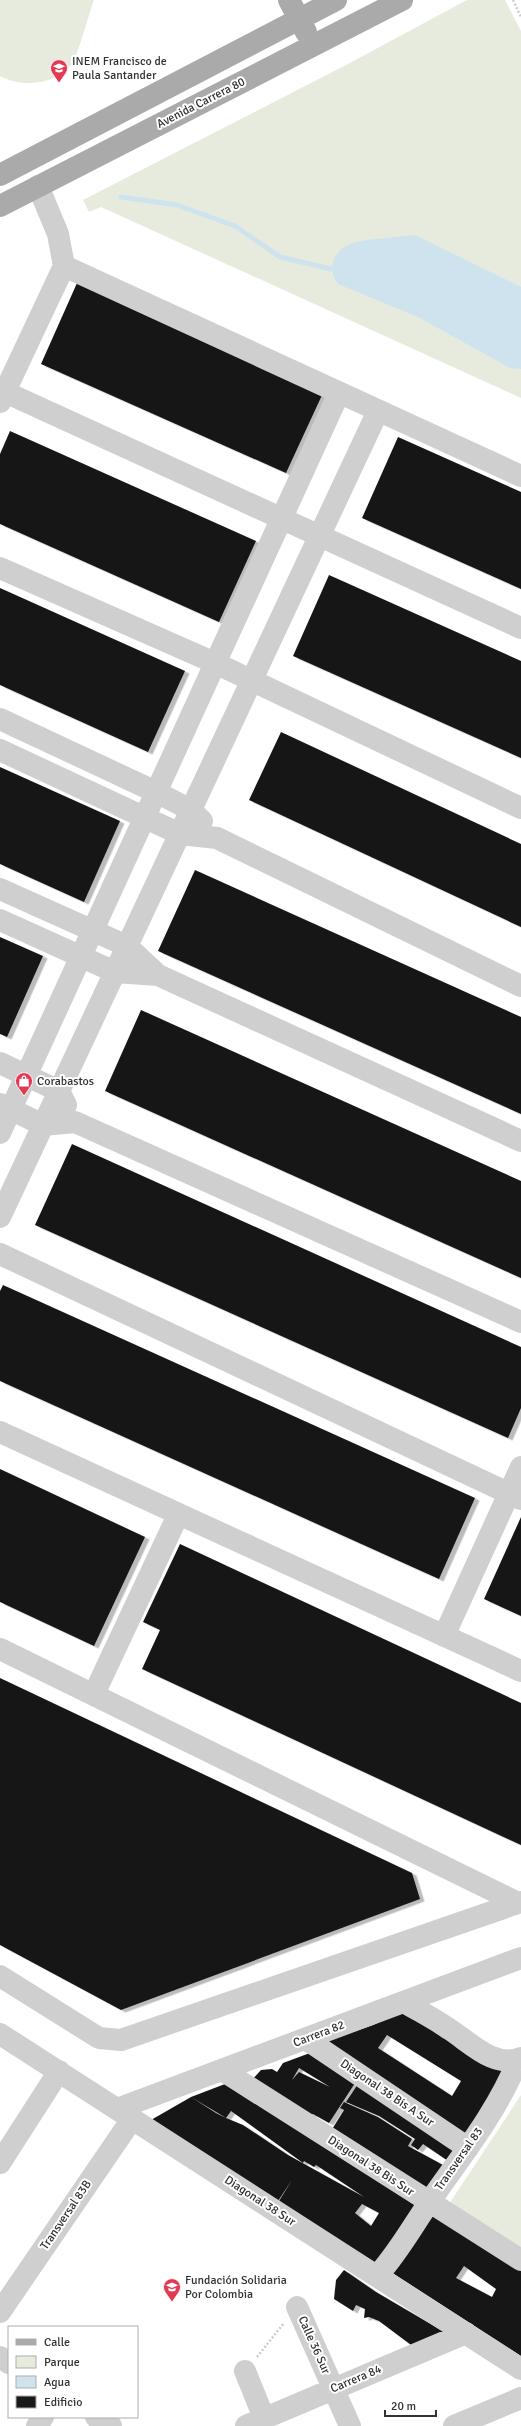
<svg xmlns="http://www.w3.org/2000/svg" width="521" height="2426" viewBox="0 0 521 2426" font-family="Signika,sans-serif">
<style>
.green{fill:#e6ebde}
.water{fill:#cee3ed}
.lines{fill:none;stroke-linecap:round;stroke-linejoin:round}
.stream{stroke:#cee3ed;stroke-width:5}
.building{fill:#191919;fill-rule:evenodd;filter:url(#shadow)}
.path{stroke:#ccc;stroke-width:2.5;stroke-dasharray:2 2;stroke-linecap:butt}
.minor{stroke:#cfcfcf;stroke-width:22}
.major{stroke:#aaa;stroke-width:22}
.labels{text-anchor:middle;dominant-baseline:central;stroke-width:4;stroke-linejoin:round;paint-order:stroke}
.poi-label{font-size:12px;fill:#323232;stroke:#fff;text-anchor:start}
.street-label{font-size:12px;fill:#323232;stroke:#fff}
</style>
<defs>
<filter id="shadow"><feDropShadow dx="4.5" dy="2.5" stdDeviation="0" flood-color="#0004"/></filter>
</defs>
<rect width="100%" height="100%" fill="#fff"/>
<path class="green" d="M0 0H94C89 13 78 56 71 65 55 85 21 88 0 76Z
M467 0H505L521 31V398L101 207 89 212 83 200 346 65Z
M521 2095V2254L447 2207Z"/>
<path class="water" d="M415 235 521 287V369L510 368 418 317 338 284C327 269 332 252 350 244 361 239 401 237 415 235Z"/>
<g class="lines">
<path class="stream" d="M121 197 177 205 235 226 280 257 331 269"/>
</g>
<path class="building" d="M77 283 323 393 286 473 41 364Z
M10 431 256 541 219 622 0 524V454Z
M398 437 521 492V589L362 518Z
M329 575 521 661V758L293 656Z
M0 588 185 671 148 752 0 685Z
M281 732 521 844V927L249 800Z
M0 767 120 821 84 902 0 864Z
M195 870 521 1017V1114L158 951Z
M0 937 43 956 7 1037 0 1034Z
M141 1010 521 1181V1278L105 1091Z
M72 1144 521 1347V1408L508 1438 35 1225Z
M3 1285 475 1498 439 1579 0 1381V1291Z
M0 1469 145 1537 94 1646 0 1602Z
M521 1517V1616L484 1599Z
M180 1544 521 1703V1845L142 1669 160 1630 143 1622Z
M0 1678 412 1873 420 1899 121 2010 0 1945Z
M404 2011 508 2074 464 2141 318 2044 373 2025ZM387 2035 461 2081 452 2096 378 2048Z
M318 2050 359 2077 329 2123 313 2114 307 2117 251 2081 261 2070 272 2069 277 2072 283 2063ZM299 2068 330 2087 299 2072 292 2080Z
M362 2078 463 2145 451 2163 423 2144 418 2150 411 2145 415 2139 379 2116 346 2102Z
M225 2084 424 2204 380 2272 276 2206 292 2180 278 2201 151 2120 191 2097ZM191 2097 226 2118 231 2111 303 2163 304 2161 314 2167 316 2165 364 2197 288 2155 243 2125 226 2118 216 2113ZM362 2204 379 2213 371 2226 355 2213Z
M344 2102 378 2117 412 2139 408 2146 443 2165 426 2190 331 2131 344 2110 340 2108Z
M429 2207 521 2268V2356L391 2272ZM464 2266 496 2289 492 2297 456 2278Z
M344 2270 376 2292 451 2336 411 2345 379 2321 369 2317 364 2318 365 2309 356 2305 353 2311 334 2299 336 2280Z"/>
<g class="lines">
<path class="path" d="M513 0 521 17
M257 2357 284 2323"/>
<path class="minor" d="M64 266 521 476
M5 392 521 628
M0 402 64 266 58 234 38 186
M0 568 215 663 521 808
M0 719 156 792 191 810 202 821
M0 750 180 834 217 838 521 986
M0 889 127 946 158 975 521 1141
M0 920 115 972 158 975
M0 1063 59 1091 66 1105
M0 1104 43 1125 75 1122 521 1322
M0 1133 339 393
M0 1217 378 411
M0 1254 521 1499
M0 1432 521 1671
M444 1636 521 1467
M0 1649 518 1903 521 1902
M94 1694 178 1515
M0 1976 99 2038 121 2040 518 1903
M404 2002C419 2011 435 2019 449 2029 470 2042 494 2069 521 2058
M0 2034 521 2369
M306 2039 468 2148
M222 2070 521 2260
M117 2109 521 1958
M0 2163 59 2071
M377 2276C398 2253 412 2227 430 2201 462 2155 497 2112 518 2060
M297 2307 350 2426
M0 2312 132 2119
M0 2357 9 2363
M245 2371 264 2418
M96 2417 111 2426
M37 2426 43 2417
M246 2426 466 2333
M454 2426 521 2398"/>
<path class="major" d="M289 0 306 32
M0 175 336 0
M0 206 402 0"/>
</g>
<defs>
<g id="school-pin" transform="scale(0.9)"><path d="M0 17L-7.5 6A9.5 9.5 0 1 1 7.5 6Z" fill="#e43953" stroke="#fff"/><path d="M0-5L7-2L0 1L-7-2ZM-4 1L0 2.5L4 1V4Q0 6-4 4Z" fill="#fff"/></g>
<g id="shop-pin" transform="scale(0.9)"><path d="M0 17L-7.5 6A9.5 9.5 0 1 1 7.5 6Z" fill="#e43953" stroke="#fff"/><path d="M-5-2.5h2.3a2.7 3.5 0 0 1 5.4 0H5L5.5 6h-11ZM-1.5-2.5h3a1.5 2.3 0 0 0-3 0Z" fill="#fff"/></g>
</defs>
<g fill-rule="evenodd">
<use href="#school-pin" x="59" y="68"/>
<use href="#shop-pin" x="24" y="1081"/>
<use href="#school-pin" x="172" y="2287"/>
</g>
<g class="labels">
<g class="poi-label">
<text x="72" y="61">INEM Francisco de<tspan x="72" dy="14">Paula Santander</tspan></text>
<text x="37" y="1081">Corabastos</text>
<text x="185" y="2280">Fundación Solidaria<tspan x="185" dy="14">Por Colombia</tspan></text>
</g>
<g class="street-label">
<text transform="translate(201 103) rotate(-27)">Avenida Carrera 80</text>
<text transform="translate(319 2034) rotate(-21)">Carrera 82</text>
<text transform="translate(387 2093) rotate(34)">Diagonal 38 Bis A Sur</text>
<text transform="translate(459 2159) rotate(-55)">Transversal 83</text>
<text transform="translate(371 2166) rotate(33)">Diagonal 38 Bis Sur</text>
<text transform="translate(260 2201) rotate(33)">Diagonal 38 Sur</text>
<text transform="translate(66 2215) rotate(-56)">Transversal 83B</text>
<text transform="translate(314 2345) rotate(66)">Calle 36 Sur</text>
<text transform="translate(356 2379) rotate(-23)">Carrera 84</text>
</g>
</g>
<rect x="8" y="2326" width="130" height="92" fill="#ffffff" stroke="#adadad"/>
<rect x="16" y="2339" width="20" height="6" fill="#aaaaaa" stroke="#adadad"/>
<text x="44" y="2346" font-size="12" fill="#323232">Calle</text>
<rect x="16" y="2356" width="20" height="12" fill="#e6ebde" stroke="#adadad"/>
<text x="44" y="2366" font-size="12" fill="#323232">Parque</text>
<rect x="16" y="2376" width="20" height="12" fill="#cee3ed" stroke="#adadad"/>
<text x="44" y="2386" font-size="12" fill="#323232">Agua</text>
<rect x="16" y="2396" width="20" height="12" fill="#191919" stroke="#adadad"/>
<text x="44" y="2406" font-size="12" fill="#323232">Edificio</text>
<path d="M385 2410v6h51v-6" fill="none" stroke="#323232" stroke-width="2"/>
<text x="391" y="2410" font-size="12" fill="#323232" stroke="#ffffff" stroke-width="3" paint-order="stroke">20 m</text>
</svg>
